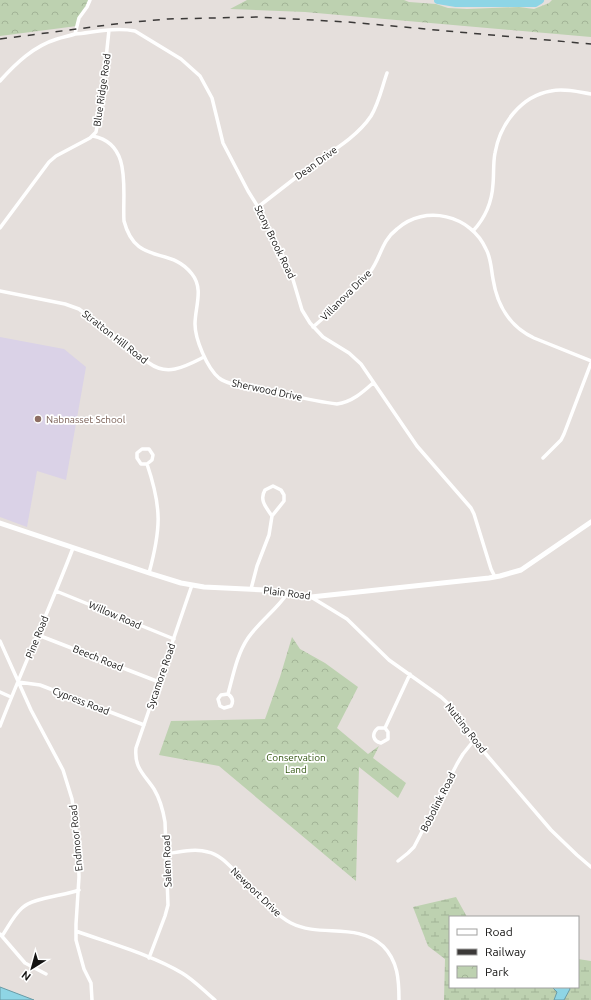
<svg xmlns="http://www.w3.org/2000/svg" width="591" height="1000" viewBox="0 0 591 1000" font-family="Ubuntu,sans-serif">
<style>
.education{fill:#dad2e7}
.wetland{fill:url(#wetland-marsh)}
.park{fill:url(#park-crowns)}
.water{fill:#8ed5e5;stroke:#699ba6}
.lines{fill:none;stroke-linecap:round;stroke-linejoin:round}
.river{stroke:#8ed5e5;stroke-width:8}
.minor{stroke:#fff;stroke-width:3.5}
.secondary{stroke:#fff;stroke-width:5}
.rail{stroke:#3b3938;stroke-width:1.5;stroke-dasharray:7 7;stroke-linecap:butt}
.education-dot{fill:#8d6e63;stroke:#fff;stroke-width:1.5}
.labels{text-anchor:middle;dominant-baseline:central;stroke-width:3.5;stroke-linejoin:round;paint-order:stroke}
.street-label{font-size:10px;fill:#141312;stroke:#fff}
.education-label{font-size:10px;fill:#785e54;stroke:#fff;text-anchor:start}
.park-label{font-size:10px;fill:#30540f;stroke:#fff}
</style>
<defs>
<pattern id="wetland-marsh" width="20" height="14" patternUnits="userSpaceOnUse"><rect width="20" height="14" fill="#bdd1b0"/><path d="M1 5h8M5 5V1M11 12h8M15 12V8" fill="none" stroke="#a2b396"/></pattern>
<pattern id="park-crowns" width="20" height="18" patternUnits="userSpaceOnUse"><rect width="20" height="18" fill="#bdd1b0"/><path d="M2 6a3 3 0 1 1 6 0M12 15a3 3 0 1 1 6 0" fill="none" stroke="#a2b396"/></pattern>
</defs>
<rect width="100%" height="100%" fill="#e5dfdc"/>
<path class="education" d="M0 337 64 349 86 367 66 480 37 471 27 527 0 517Z"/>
<path class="wetland" d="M456 897 467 917H450V987H552L557 992 554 1000H444L445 959 428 946 413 907Z
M578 959 591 961V1000H564L570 989 569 987H578Z"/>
<path class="park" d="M0 0H89L77 26 0 36Z
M247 0H404L409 2 436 4 448 8 467 9 519 7 534 9 549 3 552 0H591V37L305 12 230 9Z
M292 637 300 649 325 663 358 687 337 728 368 754 379 746 373 758 406 783 398 798 359 767 356 881 219 766 159 755 171 721 265 719 280 677Z"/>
<path class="water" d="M0 987 34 1000H0Z
M552 987H569L570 989 564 1000H554L557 992Z"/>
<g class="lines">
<path class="river" d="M438 0 456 3H535L540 0"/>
<path class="minor" d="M90 0 87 7 79 18 75 34C95 32 116 27 135 31L181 59 200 76 212 98 223 143 248 191 263 215 278 249 291 273 302 310 310 323 323 337 349 353 361 364 417 446 471 508 474 514 491 569 495 577
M0 81C16 63 34 46 57 39 63 37 69 36 75 34
M93 136C133 144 122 191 124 221 136 267 170 245 192 274 204 289 195 307 195 324 195 339 207 368 219 378 230 386 247 386 260 389 286 394 311 401 337 404 352 402 363 392 373 383
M258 207C276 193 294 179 312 165 332 151 357 137 371 116 379 103 382 87 387 73
M0 228 49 162 56 156 90 138 96 132 101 106 109 30
M473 231C486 217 492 202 493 184 494 174 493 163 495 153 500 124 521 96 551 91 564 88 578 92 591 94
M0 291 65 304 79 309 149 363C168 377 186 366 204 357
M313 327C331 311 357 291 370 272 381 258 381 241 397 229 425 204 471 215 486 249 491 258 491 268 493 279 497 305 510 327 534 338L591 361
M543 458 561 440 564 434 591 363
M147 464H141L137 458V453L142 449H149L153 455 152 460 147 464C162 508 161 529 149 573
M251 589 257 566 269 535 272 516 284 501V495L281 490 273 486 265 490C259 500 266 507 272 516
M56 591 174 639
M311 597 347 619 389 660 441 697 453 708 485 753 551 830 577 855 591 867
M38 635 159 682
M0 641 31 710 63 770 72 799 78 845 79 877 76 924V940L84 969 91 983 92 1000
M18 682 40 685 144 725
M0 692 11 697
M228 694C232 697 234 701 231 706L224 708 220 706 218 699 221 695 228 694C233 676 237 654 248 638 259 622 276 610 287 594
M0 726C23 667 50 608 73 548
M385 728 388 732V739L381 743C373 741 371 734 378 728H385L410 674
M166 854C179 852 195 848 208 852 218 854 226 862 233 869 249 884 272 913 291 923 320 938 357 922 383 946 398 961 399 980 399 1000
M398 861 408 853 414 847 457 764 463 754 475 739
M76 931C109 943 152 955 182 973 194 980 204 991 215 1000
M0 934 25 963 46 974
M2 936C8 927 14 915 22 908 32 898 63 896 79 890
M149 958 165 916 168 905 165 822C163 810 160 799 154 789 144 774 134 768 136 748L192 585"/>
<path class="secondary" d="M0 523 149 573 181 583 204 587 265 590 311 597 489 578 500 576 521 570 591 522"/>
<path class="rail" d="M0 39 123 23 168 19 257 17 348 22 591 44"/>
</g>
<circle class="education-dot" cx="38" cy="419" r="4"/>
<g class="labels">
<g class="street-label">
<text transform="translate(102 90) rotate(-82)">Blue Ridge Road</text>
<text transform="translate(316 163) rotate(-36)">Dean Drive</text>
<text transform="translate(275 242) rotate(64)">Stony Brook Road</text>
<text transform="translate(346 295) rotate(-45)">Villanova Drive</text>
<text transform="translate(115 337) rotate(38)">Stratton Hill Road</text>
<text transform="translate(267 390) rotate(12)">Sherwood Drive</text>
<text transform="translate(287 593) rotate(7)">Plain Road</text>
<text transform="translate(115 615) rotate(23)">Willow Road</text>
<text transform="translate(37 637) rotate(-68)">Pine Road</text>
<text transform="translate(98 658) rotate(22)">Beech Road</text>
<text transform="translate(161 676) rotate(-71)">Sycamore Road</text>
<text transform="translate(81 701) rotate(21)">Cypress Road</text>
<text transform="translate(466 728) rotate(52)">Nutting Road</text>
<text transform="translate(438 802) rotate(-63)">Bobolink Road</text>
<text transform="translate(76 838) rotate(-95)">Endmoor Road</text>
<text transform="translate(167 861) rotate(-92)">Salem Road</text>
<text transform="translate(256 892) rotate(44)">Newport Drive</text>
</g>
<g class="education-label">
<text x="46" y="419">Nabnasset School</text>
</g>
<g class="park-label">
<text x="296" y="757">Conservation<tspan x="296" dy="12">Land</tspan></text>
</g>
</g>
<rect x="449" y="916" width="130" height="72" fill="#ffffff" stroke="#a1a1a0"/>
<rect x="457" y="929" width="20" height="6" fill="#ffffff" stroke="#a1a1a0"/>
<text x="485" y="936" font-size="12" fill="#141312">Road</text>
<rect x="457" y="949" width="20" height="6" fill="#3b3938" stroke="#a1a1a0"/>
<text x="485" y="956" font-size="12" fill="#141312">Railway</text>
<rect x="457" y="966" width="20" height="12" fill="url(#park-crowns)" stroke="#a1a1a0"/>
<text x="485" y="976" font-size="12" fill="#141312">Park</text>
<g transform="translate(32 968) rotate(217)" stroke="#ffffff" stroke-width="3" paint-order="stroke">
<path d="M0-3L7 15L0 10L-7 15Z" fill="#141312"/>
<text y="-6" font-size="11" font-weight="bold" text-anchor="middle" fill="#141312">N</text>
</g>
</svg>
